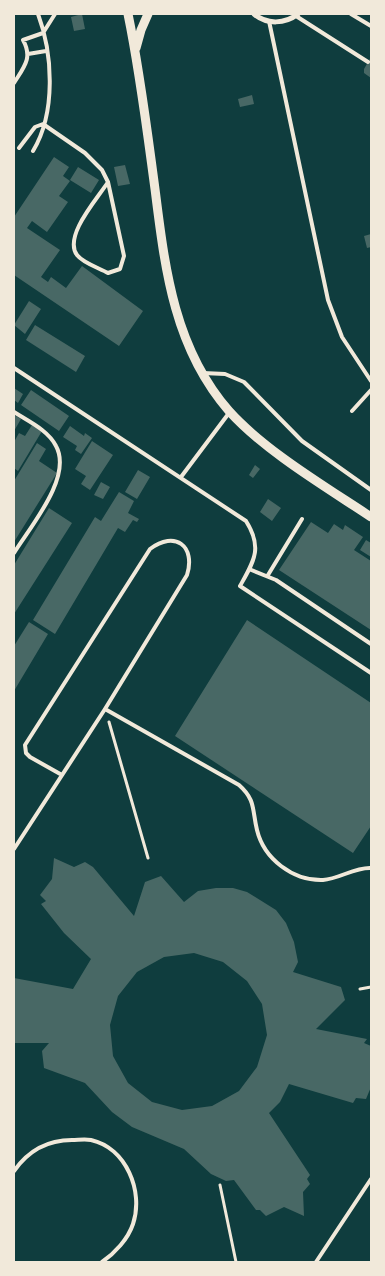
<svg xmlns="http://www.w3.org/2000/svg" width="385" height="1276" viewBox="0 0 385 1276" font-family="Lato,sans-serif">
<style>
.building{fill:#486865;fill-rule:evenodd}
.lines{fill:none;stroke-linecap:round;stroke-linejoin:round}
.path{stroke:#f1e9da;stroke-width:3}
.service{stroke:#f1e9da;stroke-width:4}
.minor{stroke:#f1e9da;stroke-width:5}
.tertiary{stroke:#f1e9da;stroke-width:9}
</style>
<rect width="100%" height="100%" fill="#0f3d3e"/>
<path class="building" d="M82 14 85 29 74 31 71 17Z
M371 57V78L364 73V69Z
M252 95 254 104 240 107 238 99Z
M54 157 69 167 63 176 70 181 59 196 68 202 47 232 32 221 27 228 60 250 41 277 48 282 51 277 66 288 82 266 143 311 119 346 14 275V217Z
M125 165 130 184 118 186 114 167Z
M78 167 99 180 91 193 70 180Z
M371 234V247L367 248 364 236Z
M29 301 41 309 25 334 14 325Z
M35 325 85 356 76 372 26 340Z
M14 388 23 394 18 403 14 400Z
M31 390 69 416 59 431 21 405Z
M14 415 21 419 14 431Z
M32 425 42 431 18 471 14 468V442L19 433 25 436Z
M70 426 84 436 85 433 92 438 81 454 75 450 77 446 63 437Z
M92 441 113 455 90 490 81 484 86 476 75 469Z
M37 443 46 449 39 461 57 473 14 542V481Z
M255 465 260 469 253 478 249 475Z
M138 470 150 477 137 499 125 492Z
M101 482 110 487 103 499 94 495Z
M119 492 134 501 128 513 139 519 137 522 133 520 125 532 118 528 55 634 33 620 95 517 101 521Z
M268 499 281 508 272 521 260 512Z
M49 508 72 523 14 614V565Z
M311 522 328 533 334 524 343 530 345 525 363 537 354 550 371 561V630L279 570Z
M366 540 371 543V557L360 550Z
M247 620 371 703V826L353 853 175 736Z
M29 622 48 634 14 691V646Z
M54 858 74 867 85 862 93 867 134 916 145 882 161 876 184 902 198 891 216 888H233L247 892 276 910 286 923 294 942 298 962 293 972 341 987 345 1000 316 1029 367 1039 364 1043 371 1046V1087L366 1099 356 1098 353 1103 289 1084 280 1102 269 1113 310 1175 307 1179 310 1184 303 1192 304 1216 284 1207 266 1216 260 1210H256L234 1180 226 1181 211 1174 184 1149 132 1127 112 1112 85 1083 44 1068 42 1051 49 1043H14V978L73 989 91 959 64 933 41 904 46 901 40 895 52 879ZM194 953 223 962 247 981 262 1004 267 1035 257 1067 239 1091 212 1106 182 1110 152 1102 128 1083 113 1056 110 1025 118 996 137 972 164 957Z"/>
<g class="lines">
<path class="path" d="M109 722 148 858
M360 989 371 987
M220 1185 236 1262"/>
<path class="service" d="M351 14 371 26
M296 16 368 62
M269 21 328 300 342 337 371 381
M28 54 46 51
M14 83C24 67 33 58 23 40L43 33 55 14
M43 124 85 153 102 170 108 182 124 256 120 269 108 273C99 268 83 263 77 255 63 236 98 198 108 182
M19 148 35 127 43 124
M33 151C56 113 53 54 38 14
M14 368 246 521C263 548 254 561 240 586L371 673
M203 373 225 374 244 382 302 441 371 490
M352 411 371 390
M14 412C28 421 48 430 56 446 73 477 30 527 14 553
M181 477 229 413
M249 569 276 580 371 644
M268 575 302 519
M105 709 239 785C256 800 252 810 257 830 264 859 293 881 323 880 339 879 355 867 371 868
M14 849 105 709 187 575C196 546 175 530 150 549L25 745 26 753 30 757 62 775
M14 1171C28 1151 47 1140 72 1140 78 1140 85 1139 91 1140 126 1148 144 1191 133 1224 128 1239 115 1253 102 1262
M316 1262 371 1179"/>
<path class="minor" d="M254 14C267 25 285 24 298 14"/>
<path class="tertiary" d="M128 14C140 72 147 130 155 189 165 269 174 348 229 411 265 451 326 487 371 517
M136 48 141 30 148 14"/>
</g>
<rect width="385" height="1276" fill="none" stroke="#f1e9da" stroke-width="30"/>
</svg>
